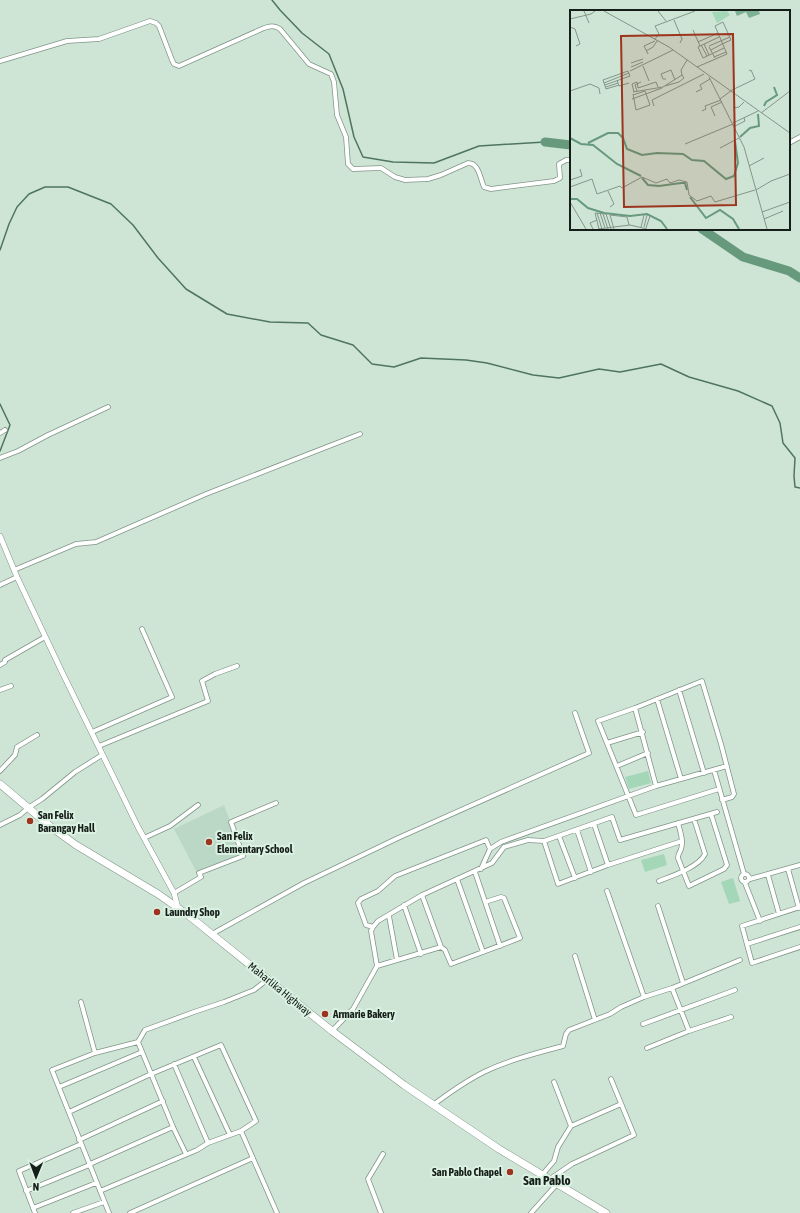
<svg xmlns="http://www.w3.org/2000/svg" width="800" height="1213" viewBox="0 0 800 1213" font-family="'Asap Condensed',sans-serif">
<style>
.built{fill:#bbd8c6}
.park{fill:#a4d6b8}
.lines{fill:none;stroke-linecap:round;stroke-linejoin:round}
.stream{stroke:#4f755e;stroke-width:1.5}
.river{stroke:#679a7c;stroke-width:9}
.minor-casing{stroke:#809588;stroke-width:5.5}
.tertiary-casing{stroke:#809588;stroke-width:6}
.trunk-casing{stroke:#809588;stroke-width:8}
.minor{stroke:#fff;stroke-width:4}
.tertiary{stroke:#fff;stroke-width:5}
.trunk{stroke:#fff;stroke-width:7}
.poi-dot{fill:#9d341e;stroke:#dbf2e3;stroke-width:1.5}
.labels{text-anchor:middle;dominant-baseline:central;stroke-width:4;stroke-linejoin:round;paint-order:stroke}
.poi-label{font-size:11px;font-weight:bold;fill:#161e19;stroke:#dbf2e3;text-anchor:start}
.street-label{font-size:11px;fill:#161e19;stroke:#dbf2e3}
.quarter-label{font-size:13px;font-weight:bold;fill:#161e19;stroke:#dbf2e3}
.inset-river{fill:none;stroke:#679a7c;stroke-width:2}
.inset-road{fill:none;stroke:#84958a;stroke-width:1}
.view{fill:#9d341e;fill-opacity:0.15;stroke:#9d341e;stroke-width:2}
.inset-edge{fill:none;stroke:#161e19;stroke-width:2}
</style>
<rect width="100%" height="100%" fill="#cee5d6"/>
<path class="built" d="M224 805 243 856 197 873 174 829Z"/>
<path class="park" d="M648 771 651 783 629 789 625 777Z
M664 854 667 865 645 872 641 860Z
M733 878 740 901 729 904 721 882Z"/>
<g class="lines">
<path class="stream" d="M272 0 280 10 302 33 329 54 343 89 354 137 363 157 393 162 434 163 479 146 545 142
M0 250 9 224 17 207 29 194 45 187H68L111 204 133 225 158 258 186 289 227 314 270 322 308 323 321 335 353 345 372 364 394 367 421 358 466 360 487 363 533 375 559 378 599 369 620 372 661 364 689 377 738 391 772 406 780 423 783 443 795 458 794 476 795 487 800 488
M0 404 10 425 0 451"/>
<path class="river" d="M545 142 571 145
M702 229 743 257 789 271 800 278"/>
<g class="minor-casing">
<path id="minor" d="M0 61 67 41 99 39 150 21 156 23 159 26 172 60 174 64 179 66 264 28C270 26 274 25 280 29L309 64 331 74 334 82 337 115 346 137 348 164 353 169 381 168 395 177 405 180 428 179 441 175 468 163C479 163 480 178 484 187L491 189 554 181 560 178 559 164 566 160H571
M789 143 800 137
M0 433 5 430
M0 458 18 451 48 435 108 407
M14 570 76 544 96 542 206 494 360 434
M0 585 17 577
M0 665 5 662V660L45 637
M0 690 11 686
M679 690 704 773
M657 699 681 779
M635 708 656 786
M92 732 172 697 142 629
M607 743 643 732
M99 746 208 701 202 681 215 674 237 666
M617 766 648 753
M714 770 744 874
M0 771 15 755 17 747 37 735
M719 789 636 815 598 721 635 708 702 681 721 744 734 794 732 797 722 800
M678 823C680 831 684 841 681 849 680 853 678 853 678 858L689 886 724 869 727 865 711 814
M594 824 608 865
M0 825 20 815 28 808 42 799 75 772 102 755
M577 830 591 872
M559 836 575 878
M144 838 170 826 198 805
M544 841 558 884 608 865 682 841
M481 869 490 849 501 842 656 786 727 766
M788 869 799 908
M475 872 500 946
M741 878a4 4 0 1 1 8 0a4 4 0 1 1-8 0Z
M768 875 779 914
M457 879 483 952
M750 879 800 865
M659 881C672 876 699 867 705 854L694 819
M745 883 760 921
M607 891 644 997
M174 893 201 877 199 873 243 856 231 822 276 803
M422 895 441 947 445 950 451 964 520 938 504 898 501 897 485 902
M404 905 421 954
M658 906 683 983
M800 907 742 926 752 963 800 947
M389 916 397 960
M373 927 366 925 358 903 361 899 378 891 395 876 486 840 490 849
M212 934 304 883 398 838 589 753 575 713
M747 944 800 927
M575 956 595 1020
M377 966 441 947
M672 988 689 1031
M81 1002 95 1053
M643 1024 735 990
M332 1031 353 1009 377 966 371 931 373 927 378 921 422 895 492 863 504 847 528 840 544 841 612 817 620 840 717 812
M138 1042 173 1127 186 1154
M647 1048 689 1031 731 1017
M194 1057 230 1135
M174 1064 208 1143
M554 1082 571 1126
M59 1087 142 1052
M433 1105C449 1093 466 1081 484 1072 509 1060 537 1053 563 1046L566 1034 569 1030 610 1014 621 1007 644 997 672 988 740 960
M69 1112 151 1074 221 1045 256 1121 241 1131 208 1143 197 1150 100 1191
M241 1131 277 1213
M79 1140 163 1101
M542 1175 554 1161 558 1147 571 1126 621 1104
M550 1179 572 1164 634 1135 611 1079
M26 1191 87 1166 90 1164 173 1127
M33 1208 96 1183
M35 1213 19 1171 81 1144
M73 1213 104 1202
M109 1213 52 1070 95 1053 138 1042 145 1030 194 1012 224 1002 254 990 268 979
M130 1213 253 1158
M381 1213 368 1179 383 1154
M531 1213 557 1184"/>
</g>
<g class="tertiary-casing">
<path id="tertiary" d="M0 536 17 577 62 672 138 827 174 893 178 908"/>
</g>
<g class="trunk-casing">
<path id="trunk" d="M0 784 51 827 76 845 158 894 188 915 332 1031 404 1085 499 1149 606 1213"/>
</g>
<use href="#minor" class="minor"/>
<use href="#tertiary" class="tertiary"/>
<use href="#trunk" class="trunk"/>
</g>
<g class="poi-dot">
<circle cx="30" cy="821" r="4"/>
<circle cx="209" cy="842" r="4"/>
<circle cx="157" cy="912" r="4"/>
<circle cx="325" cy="1014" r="4"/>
<circle cx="510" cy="1172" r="4"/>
</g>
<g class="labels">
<g class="poi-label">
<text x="38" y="815">San Felix<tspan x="38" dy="13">Barangay Hall</tspan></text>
<text x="217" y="836">San Felix<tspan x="217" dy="13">Elementary School</tspan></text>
<text x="165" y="912">Laundry Shop</text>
<text x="333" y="1014">Armarie Bakery</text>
<text x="502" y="1172" text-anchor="end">San Pablo Chapel</text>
</g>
<g class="street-label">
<text transform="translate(280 989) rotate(39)">Maharlika Highway</text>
</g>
<g class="quarter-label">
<text x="547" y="1180">San Pablo</text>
</g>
</g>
<g transform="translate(570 10)">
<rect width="220" height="220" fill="#cee5d6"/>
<path d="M157 1 160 5 147 13 142 2Z" fill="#a4d6b8"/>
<path d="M165 1H189L190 4 179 8 176 2 167 6Z" fill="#7eb193"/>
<path class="inset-river" d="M194 96 196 92 207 85 204 77M170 127 180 118 189 116 188 104M0 128 11 134 23 135 47 154 71 166M18 133 38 123H48L53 128 57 139 72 145 87 143 113 144 122 150 134 151 156 169 164 166 168 153 165 131M72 168 78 175 89 176M89 176 111 173H115L117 180M120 187 136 208 150 200 163 209 169 219M0 189H7L18 198 34 203 60 206 77 204 91 211 97 219"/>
<path class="inset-road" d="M14 1 19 13M34 1 99 37 220 123M88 1 96 11M0 9 21 4 25 1M104 10 112 29 110 33M0 17 5 19 10 34 6 36M123 20 130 36M149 27 128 37 133 48 154 38M85 29 89 24 85 16 125 1M128 32 148 23M134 34 139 45M131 35 137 46M139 36 160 27M139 37 145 48M141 40 152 34M76 41 83 37 87 31M78 44 74 36 85 31M144 47 156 42M61 53 73 49M73 56 79 71M61 57 73 52M127 57 157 44 145 16 153 12 161 30 152 34M60 61 103 40M139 67 174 137 197 219M96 69H93L91 64 101 60 105 70M47 70 49 76 59 73M34 73 59 63M35 75 60 66 58 61 33 70 36 79 49 75M95 76 109 72 114 68 112 65M36 77 48 73M68 78 86 72 88 77M0 81 20 74 29 78 30 84M67 81 65 75 71 72M63 82 93 77 112 65 111 60 117 50M64 82 62 74 67 72 68 78M126 82 132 79 130 75 140 69M63 84 66 100 80 95 75 81 63 85M62 89 92 78M150 89 162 80 185 69 181 60 179 61M84 96 82 90 134 64M163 98 169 97 174 92M132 101 136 99 135 96 151 90M191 103 220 81M145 106 141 97 152 92M163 113 188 101M165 116 175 111 174 108M115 134 163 114M150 138 169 128M179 156 194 148M0 170 12 166 10 159M0 177 22 169 27 184 50 176 52 178 72 167 86 173 97 169 100 173 109 170 117 172 119 185 127 191 141 186 145 192 185 180M186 180 201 171 220 164M38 181 44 194 40 197M0 192 16 219M192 202 220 192M27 203 32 219M30 203 35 218M33 204 38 219M194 209 213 201M71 217 74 205M74 217 77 205M76 218 80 206M23 219 20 213 27 210M28 219 60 215 77 219M29 219 25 203 36 204 41 219M44 219 40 205 57 207 59 215"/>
<path class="view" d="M163 24 166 195 54 197 51 26Z"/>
<rect width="220" height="220" class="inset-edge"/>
</g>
<g transform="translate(36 1177) rotate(181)" stroke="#dbf2e3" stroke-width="3" paint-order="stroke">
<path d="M0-3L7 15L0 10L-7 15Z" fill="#161e19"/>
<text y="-6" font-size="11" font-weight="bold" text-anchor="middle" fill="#161e19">N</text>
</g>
</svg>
